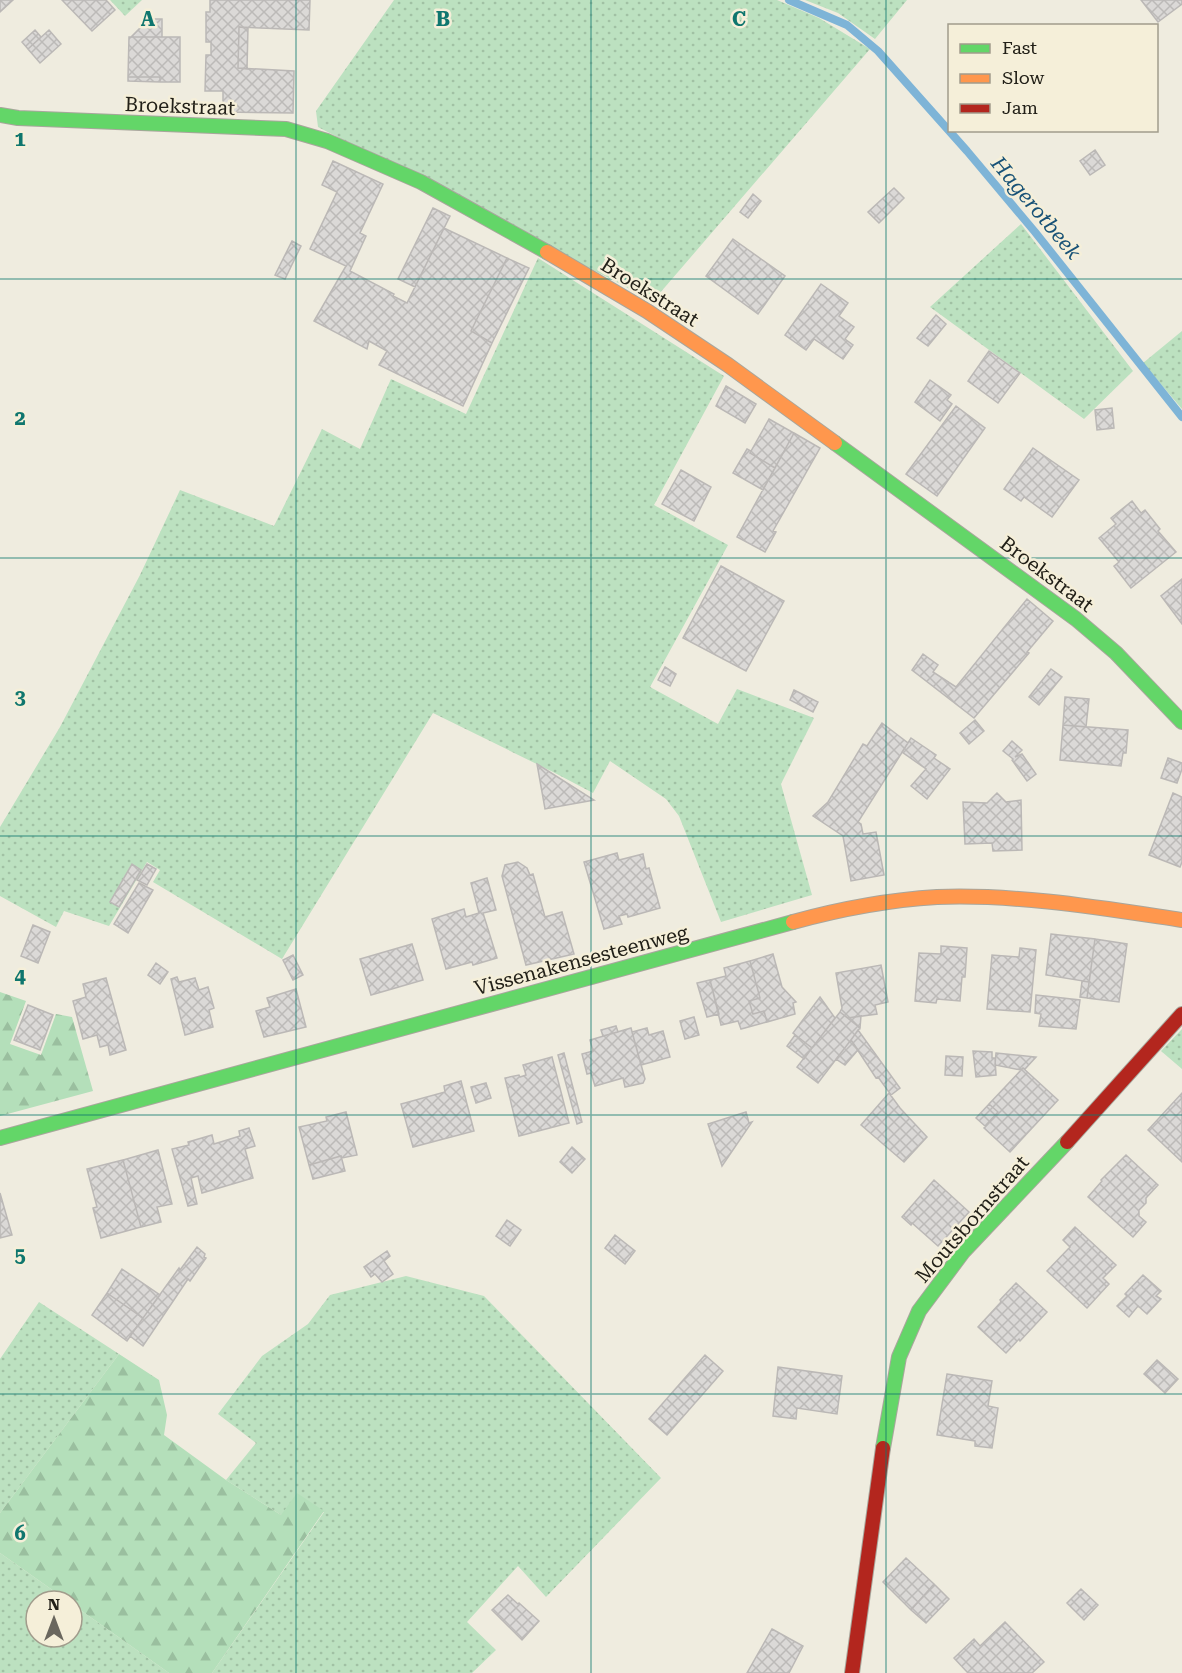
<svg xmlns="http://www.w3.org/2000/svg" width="1182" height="1673" viewBox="0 0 1182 1673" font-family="'Roboto Serif',serif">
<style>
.grass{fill:url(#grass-dots)}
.forest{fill:url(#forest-firs)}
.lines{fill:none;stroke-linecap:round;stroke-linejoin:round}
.stream{stroke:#7eb4d7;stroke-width:8}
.building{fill:url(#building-cross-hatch);stroke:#bbb8b6;stroke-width:1.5}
.fast-casing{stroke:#a8a69c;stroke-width:16}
.slow-casing{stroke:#a8a69c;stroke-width:16}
.jam-casing{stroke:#a8a69c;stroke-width:16}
.fast{stroke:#63d668;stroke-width:14}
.slow{stroke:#ff974d;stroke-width:14}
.jam{stroke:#b3261e;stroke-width:14}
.grid{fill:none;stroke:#0f766e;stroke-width:1.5;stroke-opacity:0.55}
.labels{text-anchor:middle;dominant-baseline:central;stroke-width:5;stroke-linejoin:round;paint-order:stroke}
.street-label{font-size:20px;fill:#222018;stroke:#f5efd9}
.water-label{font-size:21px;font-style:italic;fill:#185277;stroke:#f5efd9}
.grid-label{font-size:20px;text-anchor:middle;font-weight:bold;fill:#0f766e;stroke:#f5efd9;stroke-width:5;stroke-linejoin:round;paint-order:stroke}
</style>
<defs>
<pattern id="grass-dots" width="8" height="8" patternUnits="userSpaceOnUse" patternTransform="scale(1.5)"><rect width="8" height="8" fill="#bce1c0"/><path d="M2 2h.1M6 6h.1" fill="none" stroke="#a1c1a4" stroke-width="1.8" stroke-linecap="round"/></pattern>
<pattern id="forest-firs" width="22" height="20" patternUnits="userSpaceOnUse" patternTransform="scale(1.5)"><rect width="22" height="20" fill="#b4dfba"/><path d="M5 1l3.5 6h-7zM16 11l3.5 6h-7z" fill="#9abf9f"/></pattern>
<pattern id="building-cross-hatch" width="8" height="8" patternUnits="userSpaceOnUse" patternTransform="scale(1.5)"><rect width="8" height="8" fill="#dbd9d7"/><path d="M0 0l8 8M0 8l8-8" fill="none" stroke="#bcbab8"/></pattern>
</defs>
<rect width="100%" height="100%" fill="#efecdf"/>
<path class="grass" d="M110 0H142L125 16Z
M394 0H777L819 18 870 49 653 301 318 127 316 111Z
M805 0H907L875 39 838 13Z
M1021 224 1133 371 1084 419 930 307Z
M538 258 724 376 654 505 728 545 650 687 718 724 737 689 814 718 781 784 812 895 721 922 679 816 666 799 610 761 593 793 553 772 433 713 282 959 153 882 160 870 147 862 109 926 64 911 56 927 0 896V827L60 727 140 575 180 490 274 526 322 429 360 449 391 379 466 414Z
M1182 331V409L1143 363Z
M1182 1029V1069L1161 1051Z
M406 1276 484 1296 661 1478 546 1597 518 1566 467 1622 496 1650 472 1673H212L324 1512 281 1515 226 1480 256 1443 218 1414 262 1356 308 1324 330 1295Z
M39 1302 119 1354 0 1513V1359Z
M0 1553 68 1601H36V1637H72V1604L169 1673H0Z"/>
<path class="forest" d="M0 992 26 1001 10 1044 41 1055 56 1014 72 1017 93 1091 0 1116Z
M119 1354 159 1380 167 1415 164 1435 226 1480 281 1515 297 1493 324 1511 212 1673H169L72 1604V1601H68L0 1553V1513Z"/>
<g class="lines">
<path class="stream" d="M789 0 847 25 878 51 967 151 1035 232 1182 417"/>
</g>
<path class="building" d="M0 0H13L0 12Z
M62 0H106L115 10 92 31Z
M210 0H310L309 30 239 27 238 68 294 71 293 113 223 112V91H205L206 55H211V42H206V12H210Z
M1141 0H1182V4L1158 22Z
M149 19H162V37H131Z
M239 27 248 28 247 69 238 68Z
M35 30 41 37 28 49 22 42Z
M49 30 61 44 40 63 28 49Z
M129 37H180V82H160V77H128Z
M128 77H160V82L128 81Z
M1095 150 1105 165 1090 175 1080 161Z
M333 161 383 184 360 233 366 236 350 271 394 294 393 296 407 303 444 228 507 258 471 331 492 343 463 406 379 365 387 351 369 341 367 349 314 321 346 266 310 249 337 192 322 185Z
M894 188 904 198 879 223 868 212Z
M753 194 761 201 748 218 740 212Z
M433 208 450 216 415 287 398 279Z
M733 239 785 276 758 314 706 276Z
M292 241 301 246 285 279 275 275Z
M507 258 529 268 492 343 471 331Z
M821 284 848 303 839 316 854 327 845 339 853 345 843 359 814 339 806 350 785 335Z
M936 315 946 324 928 346 917 338Z
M989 351 1020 373 998 403 968 381Z
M930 380 951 395 947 400 952 404 940 421 915 402Z
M726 386 756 404 745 423 716 406Z
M956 406 985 428 937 496 906 474Z
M1112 408 1114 428 1097 430 1095 410Z
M769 419 794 433 775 468 750 453Z
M794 433 820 448 773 531 776 532 765 552 737 537Z
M1033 448 1079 480 1052 517 1024 497 1021 501 1004 489Z
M747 449 751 451 750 453 775 468 763 490 733 473Z
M681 470 711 487 694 521 662 504Z
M1132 501 1141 513 1145 510 1160 529 1158 531 1176 552 1131 588 1114 566 1119 562 1099 538 1116 524 1111 518Z
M721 566 784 601 746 671 683 638Z
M1182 579V624L1161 596Z
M1027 599 1053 621 1027 652 1029 653 974 718 912 670 923 654 938 665 933 672 956 687Z
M665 667 676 674 670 686 658 680Z
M1051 669 1062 677 1039 705 1029 697Z
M794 690 818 702 813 712 790 700Z
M1065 697 1089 699 1086 727 1063 725Z
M975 720 984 731 969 744 960 733Z
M882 723 908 743 858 822 861 824 863 834 876 832 884 875 851 881 843 836 813 816 828 802 863 744 867 746Z
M1063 725 1128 730 1126 753H1123L1121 766 1060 760Z
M911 738 936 755 934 758 950 769 927 799 911 786 926 769 902 752Z
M1012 741 1022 750 1015 757 1022 754 1036 774 1027 781 1012 760 1013 759 1003 751Z
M1168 758 1182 763V769L1177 783 1161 778Z
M537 764 594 800 545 809Z
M997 793 1006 802 1021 800 1022 850 993 851 992 843 965 844 963 802 987 803Z
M1173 793 1182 797V862L1180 867 1149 855Z
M617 853 619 860 643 854 646 869 649 868 660 908 628 917 627 914 619 916 622 924 604 929 584 862Z
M518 862 527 868 530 875 533 874 545 917 562 912 574 954 526 965 502 876 505 865Z
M132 864 141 870 119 907 110 902Z
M147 864 156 869 147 885 137 880Z
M487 878 496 910 483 913 497 958 473 965 472 962 446 969 432 919 464 909 466 917 479 913 471 883Z
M139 883 153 890 128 933 114 924Z
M33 925 50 932 38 963 21 956Z
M1051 934 1095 939 1089 982 1046 975Z
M1095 939 1127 944 1119 1002 1087 998Z
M412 944 423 980 371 995 360 959Z
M941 946 967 948 965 977H962L960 1001 937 999 936 1003 915 1001 919 953 941 954Z
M1020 948 1036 950 1030 1012 987 1009 992 955 1019 957Z
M773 954 782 987 796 1002 793 1003 795 1014 767 1022 764 1011 753 1014 749 1001 760 998 750 961Z
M293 955 303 975 293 980 283 960Z
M750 961 760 998 749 1001 753 1014 764 1011 767 1022 741 1029 738 1021 721 1025 710 980 726 976 724 968Z
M156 963 168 972 160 984 148 975Z
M881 965 888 1002 875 1005 877 1014 848 1018 840 1012 842 1008 836 973Z
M177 977 179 982 195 978 199 990 208 987 214 1008 209 1010 213 1027 185 1035 171 979Z
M106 978 126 1050 110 1055 108 1045 100 1047 97 1035 83 1039 73 1001 86 997 83 984Z
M710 980 719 1014 707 1017 697 983Z
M1082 981 1089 982 1087 998 1080 997Z
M296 989 306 1027 264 1037 256 1011 270 1007 267 998Z
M1036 995 1080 1000 1076 1029 1039 1026 1041 1014 1035 1013Z
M820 997 835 1018 812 1048 793 1033Z
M28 1005 53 1015 40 1050 14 1040Z
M840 1012 860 1028 818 1083 797 1067Z
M861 1016 860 1028 848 1018Z
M694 1017 699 1035 685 1039 680 1021Z
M616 1026 618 1032 603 1036 601 1030Z
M631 1028 645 1079 643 1083 625 1087 623 1078 595 1086 591 1073 587 1074 582 1054 593 1051 590 1040Z
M647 1028 649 1035 663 1031 670 1057 641 1065 632 1032Z
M858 1030 900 1088 891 1095 878 1077 876 1078 851 1040Z
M795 1035 812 1048 804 1059 787 1046Z
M851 1040 858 1050 845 1065 836 1059Z
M973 1051 992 1052V1058H995L996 1075 976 1077Z
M564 1053 582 1122 577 1124 558 1055Z
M996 1053 1036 1057 1025 1069 1023 1068 1021 1070 995 1065Z
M946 1056 963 1057 962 1076 945 1075Z
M552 1057 569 1123 519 1136 505 1078 519 1075 520 1077 526 1075 523 1065Z
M1023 1068 1058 1100 1010 1152 984 1128 998 1112 989 1104Z
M461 1081 474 1131 413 1147 401 1104 445 1092 444 1086Z
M486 1083 491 1098 476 1103 471 1087Z
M889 1093 900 1108 927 1137 904 1162 861 1125Z
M1182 1093V1162L1148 1130Z
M989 1104 998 1112 985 1126 976 1118Z
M346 1112 357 1155 342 1158 341 1156 309 1165 299 1127 327 1121 326 1117Z
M746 1112 749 1123 752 1122 722 1166 708 1124Z
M249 1128 255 1146 245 1149 253 1178 202 1193 198 1176 191 1178 197 1204 188 1206 172 1149 189 1145 188 1142 212 1135 214 1144 240 1136 239 1131Z
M572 1147 585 1159 572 1173 560 1162Z
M158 1150 172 1204 157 1207 161 1222 141 1227 123 1160Z
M1126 1155 1158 1185 1146 1198V1203L1139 1210V1216L1146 1222 1133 1237 1088 1197 1102 1181 1101 1180Z
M341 1156 345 1171 313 1179 309 1165Z
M123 1160 141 1227 101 1238 93 1208 97 1207 87 1169Z
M934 1180 969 1212 938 1246 912 1223 911 1225 902 1217Z
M0 1193 12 1235 0 1238Z
M507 1220 521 1230 510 1246 496 1236Z
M1075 1227 1116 1265 1103 1278 1109 1284 1087 1308 1047 1271 1070 1247 1063 1240Z
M615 1235 635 1251 625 1264 605 1248Z
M197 1247 205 1254 204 1257 206 1258 190 1281 188 1279 143 1346 130 1336 179 1268 180 1270Z
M387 1251 390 1256 384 1261 393 1274 382 1282 375 1274 371 1277 364 1267Z
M122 1269 160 1295 143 1318 107 1293Z
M1143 1275 1161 1291 1156 1296 1161 1299 1147 1314 1138 1306 1129 1317 1117 1306 1127 1296 1125 1294Z
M1016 1283 1047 1312 1020 1341 1019 1339 1006 1353 978 1327 1001 1302 1000 1300Z
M107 1293 143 1318 127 1341 92 1315Z
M705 1355 723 1371 667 1435 649 1419Z
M1157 1360 1178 1379 1165 1393 1144 1374Z
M778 1367 842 1376 837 1414 797 1408 796 1419 773 1416Z
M947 1374 992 1381 988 1406 998 1408 992 1448 975 1446V1441L937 1435Z
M906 1558 934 1584 911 1610 883 1582Z
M934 1584 949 1599 926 1623 911 1610Z
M1081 1589 1098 1605 1084 1620 1067 1603Z
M508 1595 518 1604 519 1603 539 1621 522 1640 492 1610Z
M1005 1622 1044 1662 1032 1673H968L954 1658 974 1639 980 1646Z
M772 1629 803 1646 789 1673H747Z"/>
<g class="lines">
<g class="fast-casing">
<path id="fast" d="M0 115 18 118 286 129 327 141 421 182 547 252
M835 443 1076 619 1116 653 1182 722
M0 1138 793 922
M883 1448 899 1357 919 1311 963 1252 1067 1142"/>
</g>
<g class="slow-casing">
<path id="slow" d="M547 252 647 311 728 365 835 443
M793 922C840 909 888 900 937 897 1019 894 1101 908 1182 920"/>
</g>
<g class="jam-casing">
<path id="jam" d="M1067 1142 1182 1014
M852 1673 883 1448"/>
</g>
<use href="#fast" class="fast"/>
<use href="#slow" class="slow"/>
<use href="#jam" class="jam"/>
</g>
<path class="grid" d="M296 0V1673M591 0V1673M886 0V1673M0 279H1182M0 558H1182M0 836H1182M0 1115H1182M0 1394H1182"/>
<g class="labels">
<g class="street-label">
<text transform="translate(180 106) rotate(2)">Broekstraat</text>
<text transform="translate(650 292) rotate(32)">Broekstraat</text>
<text transform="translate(1047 574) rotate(37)">Broekstraat</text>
<text transform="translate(581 960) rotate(-15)">Vissenakensesteenweg</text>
<text transform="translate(972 1219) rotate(-49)">Moutsbornstraat</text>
</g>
<g class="water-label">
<text transform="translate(1036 208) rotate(50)">Hagerotbeek</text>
</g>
</g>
<g class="grid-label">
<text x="148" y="26">A</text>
<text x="443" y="26">B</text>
<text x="739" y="26">C</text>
<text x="20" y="146">1</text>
<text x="20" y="425">2</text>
<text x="20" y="704">3</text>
<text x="20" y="983">4</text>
<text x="20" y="1262">5</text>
<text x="20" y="1540">6</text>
</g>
<rect x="948" y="24" width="210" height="108" fill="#f5efd9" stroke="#a19c8c" stroke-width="1.5"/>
<rect x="960" y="44" width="30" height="9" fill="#63d668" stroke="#a19c8c" stroke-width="1.5"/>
<text x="1002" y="54" font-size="18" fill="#222018">Fast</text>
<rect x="960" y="74" width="30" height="9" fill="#ff974d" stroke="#a19c8c" stroke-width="1.5"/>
<text x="1002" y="84" font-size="18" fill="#222018">Slow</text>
<rect x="960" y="104" width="30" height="9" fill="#b3261e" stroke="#a19c8c" stroke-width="1.5"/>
<text x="1002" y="114" font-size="18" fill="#222018">Jam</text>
<g transform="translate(54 1619)"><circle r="28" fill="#f5efd9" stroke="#a19c8c" stroke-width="1.5"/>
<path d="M0-4.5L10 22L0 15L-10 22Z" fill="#6a675e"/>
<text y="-9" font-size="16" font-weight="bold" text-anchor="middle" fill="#222018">N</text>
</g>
</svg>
